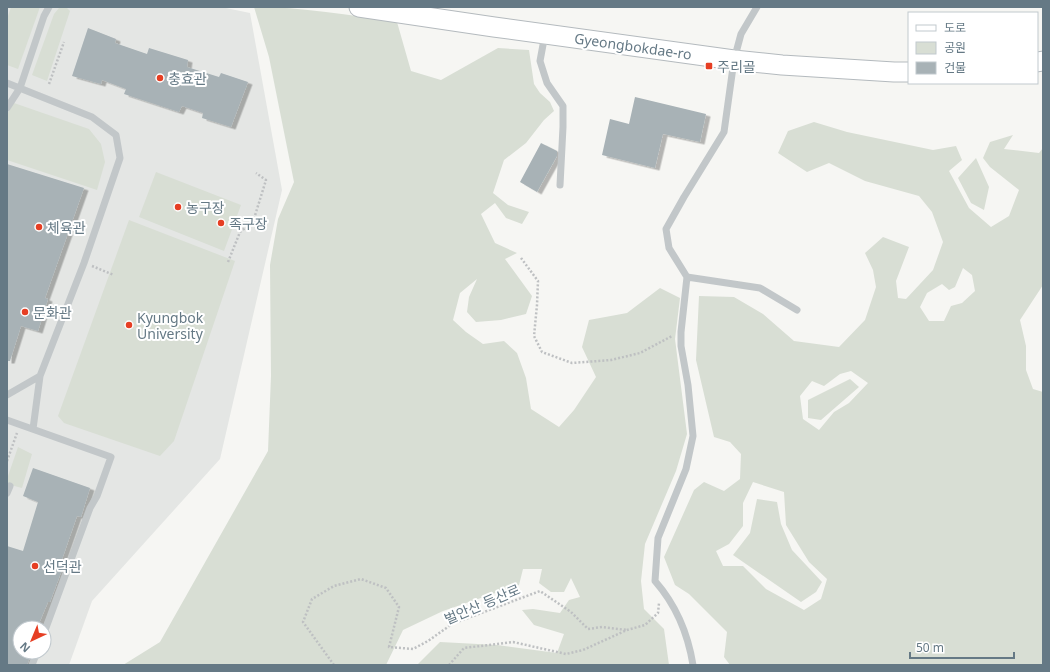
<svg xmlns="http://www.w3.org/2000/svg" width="1050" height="672" viewBox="0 0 1050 672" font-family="'Noto Sans','Noto Sans KR',sans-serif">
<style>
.built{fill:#e4e6e4;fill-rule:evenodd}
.green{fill:#d8ded4;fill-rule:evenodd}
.building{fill:#a8b2b6;filter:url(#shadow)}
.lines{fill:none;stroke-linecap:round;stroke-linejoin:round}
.secondary-casing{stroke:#b4babe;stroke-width:21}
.path{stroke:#bec0c2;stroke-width:2.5;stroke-dasharray:2 2;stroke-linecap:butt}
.lane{stroke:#c2c7c9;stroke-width:7}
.secondary{stroke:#fff;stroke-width:19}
.poi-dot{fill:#e63e23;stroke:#fff;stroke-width:1.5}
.labels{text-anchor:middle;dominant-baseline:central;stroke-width:4;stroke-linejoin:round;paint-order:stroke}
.street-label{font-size:14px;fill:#657985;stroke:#fff}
.poi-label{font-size:14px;fill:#657985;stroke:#fff;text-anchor:start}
</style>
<defs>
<filter id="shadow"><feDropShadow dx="4.5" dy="2.5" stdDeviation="0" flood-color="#0004"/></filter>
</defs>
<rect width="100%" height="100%" fill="#f6f6f3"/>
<path class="built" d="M7 7H221L250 13 282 190 220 459 92 601 69 665H7ZM20 628H44V652H20Z"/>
<path class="green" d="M11 7H40L18 69 7 65V19Z
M254 7C302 7 350 15 397 22L411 71 441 80 498 48 529 50 534 84 540 93 550 102 554 111 544 120 526 143 504 160 493 193 508 205 529 212 522 224 506 218 495 203 481 214 495 243 517 253 505 259 532 296 526 314 501 320 476 322 467 312 469 297 477 279 460 293 453 320 466 332 483 344 504 341 517 353 526 378 531 409 559 427 574 410 596 377 582 347 589 320 627 313 660 288 680 298 675 339 687 434 676 471 645 544 641 581 644 609 664 629 669 665H417L440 642 497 645 557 653 564 634 534 625 522 610 533 609 560 613 569 600 580 597 571 578 564 592H551L539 583 542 569H523L519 585 443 611 403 630 386 665H123L160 642 268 451 271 376 270 265 278 219 294 182 269 57Z
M59 8H67L70 11 47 81 32 75 54 14Z
M14 103 89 129 101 144 105 162 97 190 7 160V114Z
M814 122 847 132 933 150 956 146 962 160 949 171 969 208 991 227 1009 216 1019 190 990 167 983 158 990 142 1013 135 1004 149 1039 153 1043 148V285L1020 320 1026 346V370L1033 389 1043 392V665H730L724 657 727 632 689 594 675 585 664 557 694 490 704 482 724 491 740 479 741 454 730 442 714 437 696 360 699 296 734 297 763 314 794 341 839 347 865 320 876 287 873 270 865 253 883 237 909 247 896 281 898 298 906 299 933 270 943 242 932 212 919 196 865 181 829 163 807 172 778 153 788 131ZM963 268 972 275 975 291 962 303 951 306 944 321H929L920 307 927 293 942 284 949 290 955 287ZM851 371 868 383 849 403 834 412 819 430 803 419 800 396 812 381 824 386 840 374ZM753 482 784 492 786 525 809 562 827 579 821 599 804 610 766 589 743 566H723L716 551 729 544 743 526V503Z
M976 158 989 187 984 210 971 203 958 178Z
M156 172 241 205 224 251 139 217Z
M129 220 235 261 174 441 160 456 64 423 58 416Z
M850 379 859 387 821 420 808 418V400Z
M18 447 32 454 22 488 7 484V479Z
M757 499 777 502 781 524 792 550 822 582 816 592 801 602 733 555 750 533Z"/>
<path class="building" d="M88 28 116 39 115 43 147 54 149 48 188 60 187 67 219 77 221 73 248 82 231 127 202 118 203 113 182 106 179 112 124 94 126 89 102 80 101 84 72 76Z
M635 97 706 114 700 142 663 134 655 168 602 155 610 119 629 124Z
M541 143 557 151V156L537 192 520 182Z
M7 164 84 188 45 298 48 299 38 331 21 326 10 361H7Z
M33 468 90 488 81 517 77 516 60 565 63 567 50 602H48L37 628H20V652H32L27 665H7V546L23 551 38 502 23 496Z"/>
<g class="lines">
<g class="secondary-casing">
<path id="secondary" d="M359 7 494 27 734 60 782 65 894 72H909
M1037 62 1043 61"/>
</g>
<path class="path" d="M49 84 64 42
M521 258 538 281 537 305 534 336 542 352 572 363 611 360 640 353 672 336
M228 262 240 232 253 222 266 180 256 173
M92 266 114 275
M7 461 17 433
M334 665 303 622 312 599 334 586 361 579 386 588 399 607 389 647 413 649 428 641 452 624 540 591 571 612 588 629 602 627 627 630
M449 665 464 648 513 642 566 654 583 650 627 630 645 625 658 613 659 603"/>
<path class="lane" d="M545 34 540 61 547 83 563 106V127L560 185
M7 83 92 117 116 135 120 158 84 263 40 376 33 429
M7 108 20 88 44 16 49 7
M687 277 760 288 797 310
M7 395 40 376
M7 420 111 457 97 496 90 508 44 633
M7 493 10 486
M32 665 37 652
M693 665C688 634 676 605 655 581L658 538 686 469 693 436 688 385 681 346V332L687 277 669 248 666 229 684 197 724 132 734 60 741 34 757 7"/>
<use href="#secondary" class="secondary"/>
</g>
<g class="poi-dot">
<rect x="705" y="62" width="8" height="8" rx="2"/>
<circle cx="160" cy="78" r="4"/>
<circle cx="178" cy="207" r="4"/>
<circle cx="221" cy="223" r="4"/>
<circle cx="39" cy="227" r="4"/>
<circle cx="25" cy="312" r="4"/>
<circle cx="129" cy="325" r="4"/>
<circle cx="35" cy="566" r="4"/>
</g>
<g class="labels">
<g class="street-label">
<text transform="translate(633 46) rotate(8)">Gyeongbokdae-ro</text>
<text transform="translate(482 604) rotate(-23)">벌안산 등산로</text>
</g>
<g class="poi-label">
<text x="717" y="66">주리골</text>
<text x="168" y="78">충효관</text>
<text x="186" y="207">농구장</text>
<text x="229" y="223">족구장</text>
<text x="47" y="227">체육관</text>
<text x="33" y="312">문화관</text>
<text x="137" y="317">Kyungbok<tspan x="137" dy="16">University</tspan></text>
<text x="43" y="566">선덕관</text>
</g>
</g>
<rect width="1050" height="672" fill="none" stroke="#657985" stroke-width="16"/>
<rect x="908" y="12" width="130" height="72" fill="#ffffff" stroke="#c1c9ce"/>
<rect x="916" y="25" width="20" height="6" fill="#ffffff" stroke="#c1c9ce"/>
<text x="944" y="32" font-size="12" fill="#657985">도로</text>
<rect x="916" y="42" width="20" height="12" fill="#d8ded4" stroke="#c1c9ce"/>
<text x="944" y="52" font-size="12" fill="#657985">공원</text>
<rect x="916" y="62" width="20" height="12" fill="#a8b2b6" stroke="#c1c9ce"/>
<text x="944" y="72" font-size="12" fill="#657985">건물</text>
<g transform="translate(32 640) rotate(224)"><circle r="19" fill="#ffffff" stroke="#c1c9ce"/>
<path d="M0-3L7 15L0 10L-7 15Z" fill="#e63e23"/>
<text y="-6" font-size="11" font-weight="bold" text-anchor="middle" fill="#657985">N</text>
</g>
<path d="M910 652v6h104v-6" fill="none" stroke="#657985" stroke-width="2"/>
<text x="916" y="652" font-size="12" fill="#657985" stroke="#ffffff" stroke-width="3" paint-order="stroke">50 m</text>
</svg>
